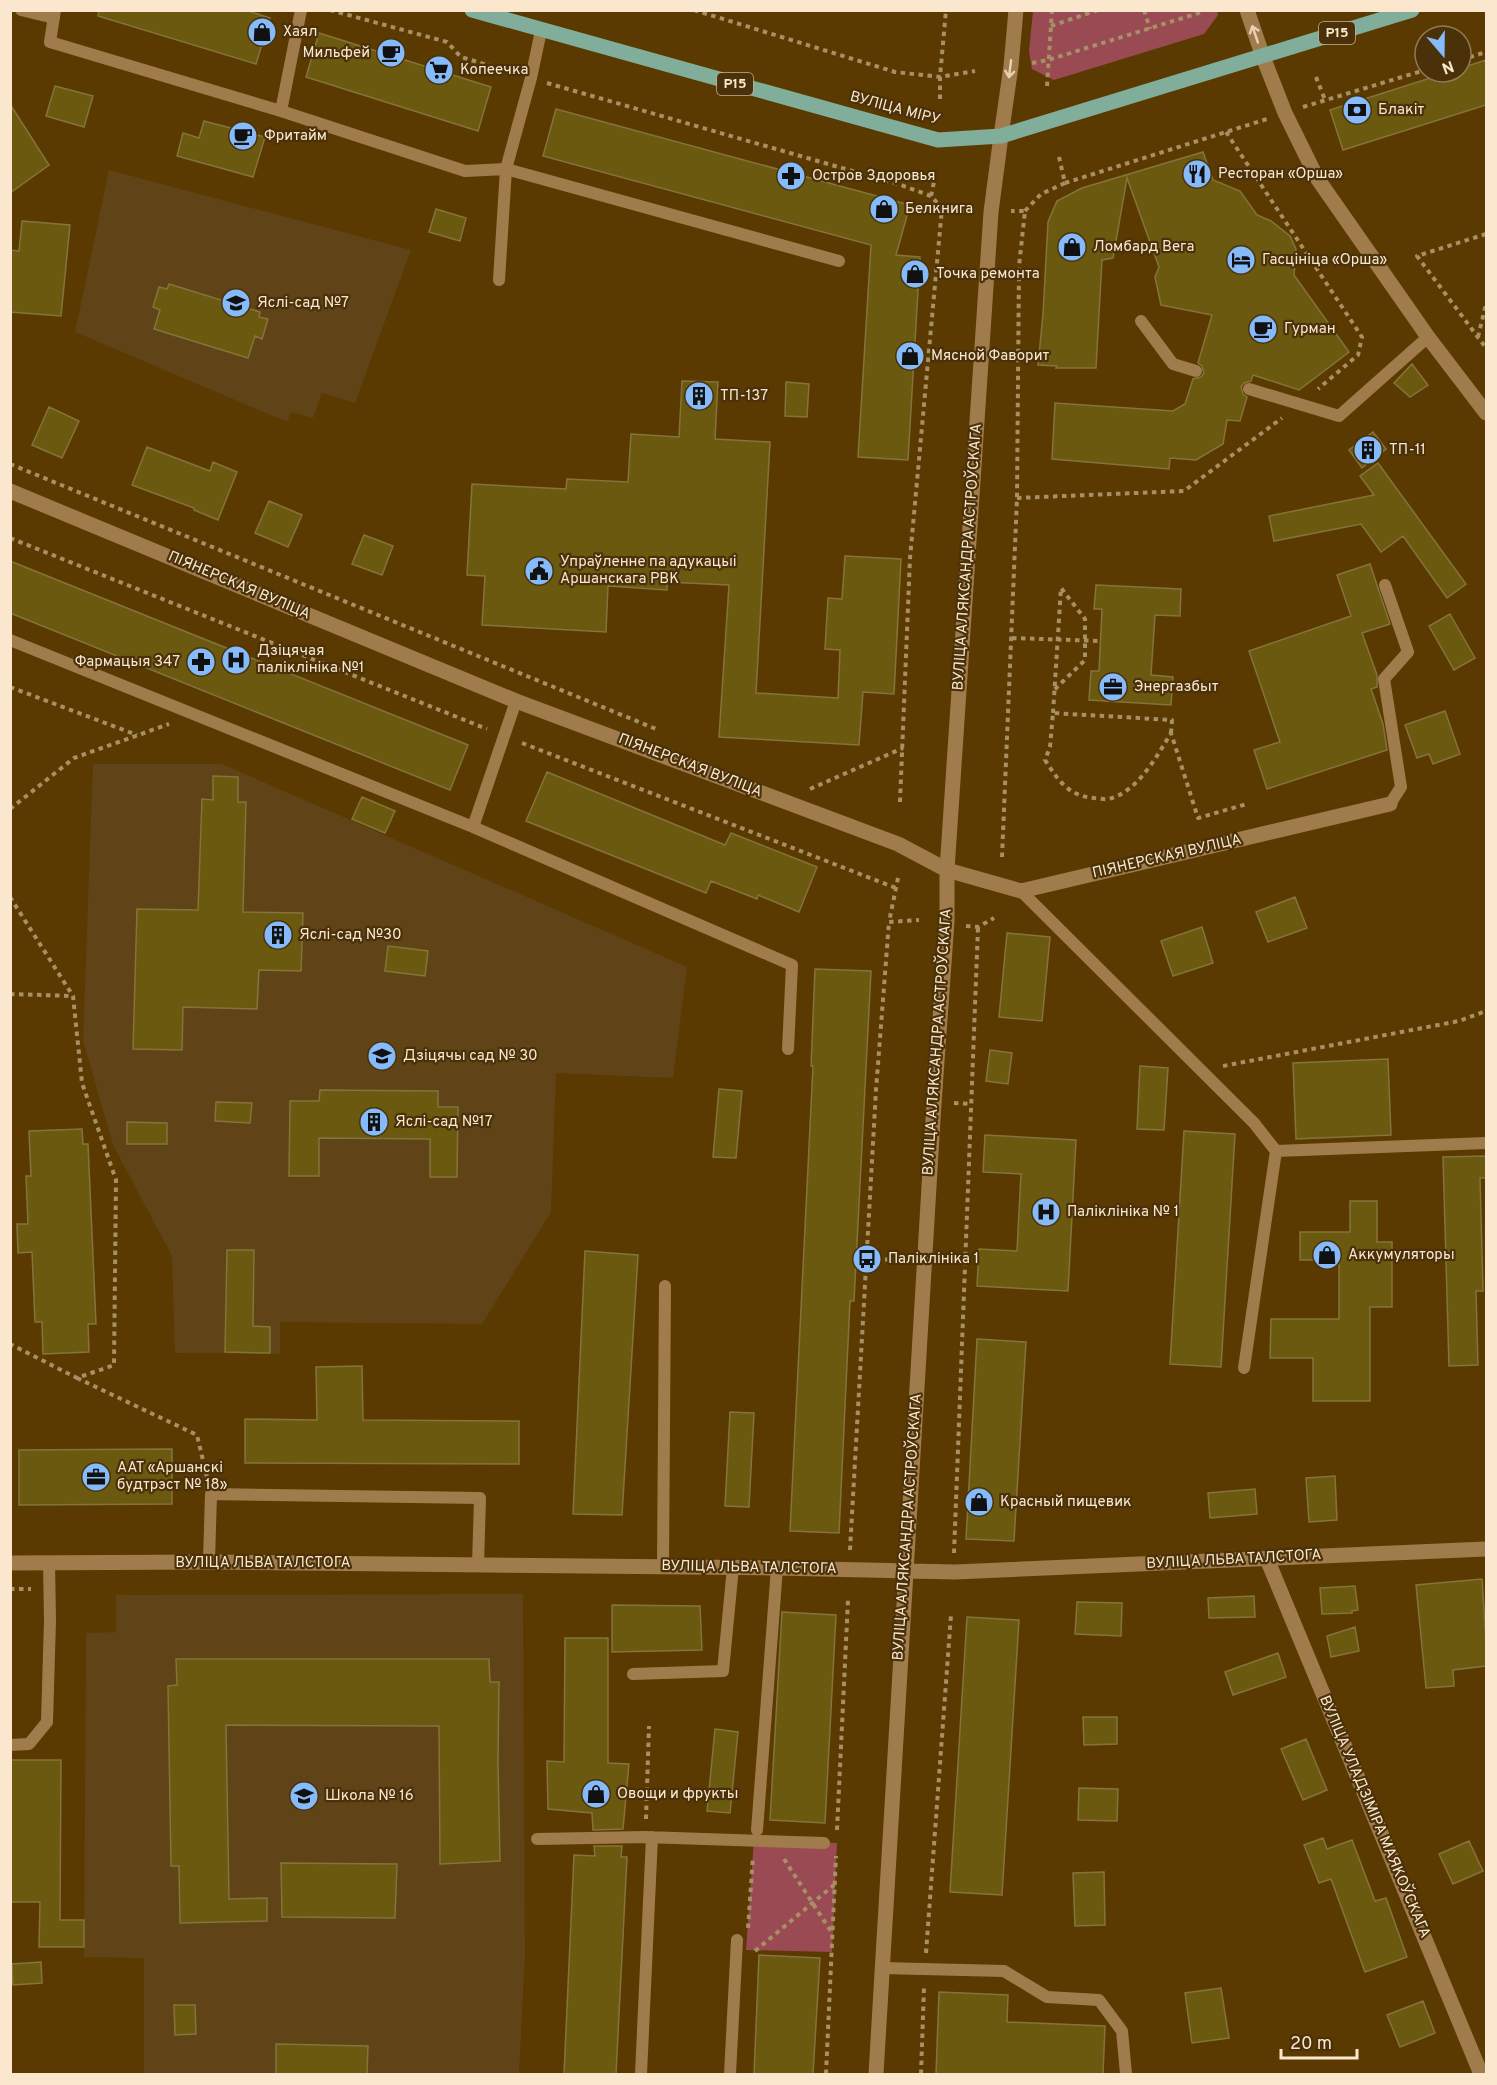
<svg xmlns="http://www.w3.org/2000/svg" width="1497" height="2085" viewBox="0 0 1497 2085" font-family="Overpass,sans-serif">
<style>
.built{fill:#604317}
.green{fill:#994a53}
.building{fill:#6b5910;stroke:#84743b;stroke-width:1.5}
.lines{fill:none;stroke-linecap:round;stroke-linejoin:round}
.path{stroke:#a88f65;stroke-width:4;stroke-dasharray:4.5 4.5;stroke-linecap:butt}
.service{stroke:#a07c4c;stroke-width:12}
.minor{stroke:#a07c4c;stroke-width:15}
.tertiary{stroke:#a07c4c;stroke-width:15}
.primary{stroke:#80ae9a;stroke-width:15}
.oneway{stroke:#e8d2b4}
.labels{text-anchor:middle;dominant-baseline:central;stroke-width:4.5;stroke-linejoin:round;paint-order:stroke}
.shield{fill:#4a310a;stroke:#c5b093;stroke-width:1.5}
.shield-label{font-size:14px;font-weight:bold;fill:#fae7ce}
.poi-label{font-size:15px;fill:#fae7ce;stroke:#4a310a;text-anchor:start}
.street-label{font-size:15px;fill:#fae7ce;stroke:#4a310a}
</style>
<rect width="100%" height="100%" fill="#5a3a01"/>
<path class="built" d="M109 170 411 250 355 403 322 393 313 418 291 412 287 422 75 332Z
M93 764H222L687 967 673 1078 556 1073 551 1212 482 1324 280 1322V1354L175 1353 172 1256 113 1145 83 1040Z
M523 1594 525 1954 519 2074H144V1958L84 1957 86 1633 116 1632V1595Z"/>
<path class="green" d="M1217 11 1218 15 1204 34 1054 80 1032 69 1029 51 1033 11Z
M754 1840 837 1843 832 1952 746 1950Z"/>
<path class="building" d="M99 10H245L270 18 256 64 98 16Z
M319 33 491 87 478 131 306 77Z
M1486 60V105L1343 150 1330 110 1449 72H1461V68Z
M55 86 93 96 84 127 46 116Z
M10 104 49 165 10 193Z
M556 109 910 205 896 255 920 257 908 460 858 457 871 245 543 156Z
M204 121 265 137 253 177 177 156 183 133 199 138Z
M1203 152 1213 180 1240 191 1257 215 1271 221 1290 236 1296 249 1294 275 1349 352 1299 390 1253 375 1251 381 1244 383 1241 387 1243 394 1247 397 1240 421 1227 420 1223 444 1196 460 1170 458 1169 469 1052 459 1055 403 1173 411 1185 404 1193 379 1201 377 1204 373 1202 366 1198 363 1212 315 1161 305 1155 277 1159 267 1127 178 1113 258 1102 260 1096 368H1056L1057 366 1038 365 1043 314 1048 222 1057 201 1082 188Z
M436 209 466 218 460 241 429 232Z
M22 221 70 225 61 316 10 312V250L19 251Z
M169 284 260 312 259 317 268 319 262 339 255 336 248 358 154 329 160 310 153 307 159 287 167 289Z
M1412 364 1428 385 1410 397 1394 383Z
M682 381 718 382 715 439 770 442 756 693 838 698 840 650 825 649 828 598 842 599 845 556 901 559 894 694 863 692 859 745 719 737 729 585 667 582V590L608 586 606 632 482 625 485 576 467 575 472 484 566 489 567 479 628 482 631 434 679 437Z
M786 382 809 384 807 417 785 416Z
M49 407 79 421 62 458 32 445Z
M1373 432 1386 449 1362 468 1349 450Z
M147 447 210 471 213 462 237 472 218 520 194 510V508L132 485Z
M1378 463 1466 584 1447 598 1403 536 1381 552 1361 524 1274 541 1269 516 1374 495 1360 476Z
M269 501 302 515 288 547 255 533Z
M364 535 393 546 382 575 352 564Z
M10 561 468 745 450 790 10 613Z
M1370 564 1390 624 1362 633 1377 675V687L1371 689 1383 724 1387 750 1267 789 1254 750 1280 742 1249 651 1351 616 1337 575Z
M1096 585 1181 589 1180 616 1155 615 1151 675 1173 677 1171 705 1089 700 1091 671H1099L1102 609H1094Z
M1450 614 1475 658 1454 670 1429 626Z
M1445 711 1460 754 1433 764 1429 754 1417 758 1405 725Z
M547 772 725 845 731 833 817 867 799 912 758 895 757 899 711 881 706 893 526 821Z
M213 776 238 777V802H246L243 912 303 913 301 971 259 970 257 1009 183 1007 182 1050 133 1049 137 909 198 910 202 799 213 800Z
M362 797 395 811 385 833 352 819Z
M1295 897 1307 928 1268 942 1256 912Z
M1202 927 1213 963 1173 976 1161 941Z
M1007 933 1050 937 1042 1021 999 1017Z
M388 946 428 951 425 976 385 971Z
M815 969 871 971 854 1301H850L839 1533 790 1531 813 1066H811Z
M990 1050 1012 1053 1008 1084 986 1081Z
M1388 1059 1391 1135 1296 1139 1293 1063Z
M1140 1066 1168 1068 1164 1130 1137 1129Z
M719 1089 742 1091 736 1158 713 1157Z
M320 1090 438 1091V1107H458L457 1177H430V1139L319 1138V1176H289L290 1101H319Z
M216 1102 252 1103 250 1123 215 1121Z
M127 1122 167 1123V1144H127Z
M82 1129 83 1144H88L96 1324H88L89 1352 43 1354 42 1322H35L32 1252 18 1253 17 1224H28L26 1176H31L29 1131Z
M1184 1131 1235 1134 1221 1367 1170 1364Z
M985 1135 1076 1140 1068 1291 977 1286 979 1249 1017 1251 1021 1174 983 1172Z
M1486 1156V1178H1480L1483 1291H1476L1478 1365 1449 1366 1443 1157Z
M1350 1201H1377V1242H1392V1307H1370V1401H1313V1358H1270L1271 1319H1339V1260H1300V1232H1350Z
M227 1250H254L253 1326 270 1327V1353L225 1352Z
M585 1251 638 1255 622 1515 573 1514Z
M977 1339 1026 1342 1014 1541 966 1539Z
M362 1366 363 1420 519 1421V1464L245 1463V1419L317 1420 316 1367Z
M730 1412 754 1413 749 1507 725 1506Z
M172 1449V1504L19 1505V1450Z
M1335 1476 1337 1520 1309 1522 1306 1478Z
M1255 1489 1257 1514 1210 1518 1208 1493Z
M1482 1579 1486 1639V1666L1453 1670 1454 1686 1426 1688 1416 1585Z
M1355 1586 1358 1610 1352 1611V1613L1322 1614 1320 1588Z
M1254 1596 1255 1617 1209 1618 1208 1598Z
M1077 1602 1122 1603 1121 1636 1075 1634Z
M612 1605 700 1606 702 1650 612 1652Z
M782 1612 836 1615 825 1823 770 1820Z
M967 1617 1019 1620 1002 1895 950 1892Z
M1355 1627 1359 1651 1331 1657 1327 1636Z
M565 1638H608V1763L629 1764 623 1829 593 1830 592 1813 548 1809 547 1761 564 1762Z
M1278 1653 1286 1677 1233 1695 1225 1672Z
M176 1659H489L490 1682H499L498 1763 500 1861 440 1864 439 1726 226 1725 229 1899 267 1898V1921L180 1923 179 1866H171L168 1686 177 1685Z
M1083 1717H1117V1744L1084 1745Z
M715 1729 738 1732 730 1813 707 1811Z
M1306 1739 1327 1790 1303 1800 1281 1749Z
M10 1760H61L60 1920H84V1947H39L40 1902H10Z
M1079 1788 1118 1789 1117 1821 1078 1820Z
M1323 1838 1327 1849 1352 1840 1375 1901 1386 1898 1407 1957 1365 1972 1331 1879 1319 1883 1304 1845Z
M1469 1841 1483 1871 1453 1884 1439 1854Z
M594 1846H622L621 1857H627L616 2074H564L574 1855 595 1856Z
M281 1863 397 1864 395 1918 282 1917Z
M1104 1872 1105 1925 1075 1926 1073 1873Z
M759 1955 820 1958 813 2074H754Z
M41 1962 42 1983 13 1985 12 1964Z
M1221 1988 1229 2038 1192 2043 1185 1993Z
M939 1992 1008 1995 1007 2022 1105 2026 1103 2074H936Z
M1423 2001 1435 2033 1400 2047 1387 2015Z
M174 2005H195L196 2034 175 2035Z
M276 2044 368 2046 367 2074H276Z"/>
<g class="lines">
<path class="path" d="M330 10 447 42 461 57 514 73
M694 10 895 72 940 77 975 71
M1144 10 1150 29
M1293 10V11
M1051 26 1098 10
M1461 60 1486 52
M1032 63 1048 60 1202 12V10
M1316 77 1325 100
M547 83 901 185 931 196
M1047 86 1052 10
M940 99V77L946 10
M1303 107 1425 70
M1226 132 1362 337 1358 355 1318 389
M1065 183 1267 119
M942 208 965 211
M1025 211 1041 194 1065 183 1059 157
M1486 234 1417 256 1486 348
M1478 337 1486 304
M10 464 656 729
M1017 498 1184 491 1282 418
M10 538 487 729
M1012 638 1100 641
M10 687 137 735
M1053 713 1061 588 1085 619V660L1054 690
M1171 733 1172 720 1053 713 1050 747 1045 760C1058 780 1068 796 1094 798 1098 798 1104 800 1108 799 1137 793 1157 756 1171 733L1198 818 1247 804
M522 743 896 888
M810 789 903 748
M900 802 910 558 942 208 931 196 934 182
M10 809 74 758 169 724
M1002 857 1017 498 1019 266 1025 211H1011
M898 878 889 922 919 920
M10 897 73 996 82 1083 116 1180 114 1365 77 1378 10 1344
M966 926 978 927 994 918
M10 994 72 996
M1223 1066 1459 1021 1486 1011
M954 1103 971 1104
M867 1259 905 1260
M77 1378 197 1435 207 1477
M850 1550 876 1090 889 922
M954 1553 978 927
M10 1589H31
M646 1819 649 1726
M837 1830 848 1600
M784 1859 832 1933
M748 1928 753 1857
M755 1951 834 1885
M926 1953 951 1615
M826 2074 836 1856
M921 2074 924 1987"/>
<path class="service" d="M21 10 54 18
M55 10 50 42 281 111
M301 10 281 111 465 171 506 169 839 261
M499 280 506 169 531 78 541 31
M1141 321 1173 364 1196 371
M1249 389 1339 416 1428 337
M1385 585 1408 652 1384 679 1401 787 1390 804
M10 640 473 827
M516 701 473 827 792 965 788 1049
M1021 891 1254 1123 1276 1151 1244 1368
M1276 1151 1486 1143
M209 1562 211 1494 480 1498 478 1565
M663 1567 665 1286
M633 1674 723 1671 733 1567
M10 1745 29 1744 47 1722 50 1620 49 1563
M757 1830 777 1568
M537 1839 645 1837 824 1843
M882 1968 1004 1971 1047 1997 1099 2000 1122 2031 1126 2074
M641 2074 652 1837
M730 2074 737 1940"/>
<path class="minor" d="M1247 10 1263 57
M1001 136 1011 66 1016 10
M947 870 1021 891 1390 804
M1267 1559 1481 2074"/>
<path class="tertiary" d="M1263 57 1285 113 1317 178 1428 337 1486 413
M10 491 516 701 898 844 947 870
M10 1563 209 1562 777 1568 955 1572 1486 1549
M876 2074 934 1103 947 921V870L991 212 1001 136"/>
<path class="primary" d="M472 10 938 140 1001 136 1412 10"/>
</g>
<defs><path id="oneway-shaft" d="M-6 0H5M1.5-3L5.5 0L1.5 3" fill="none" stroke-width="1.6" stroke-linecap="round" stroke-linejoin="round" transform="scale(1.5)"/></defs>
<g class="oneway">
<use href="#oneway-shaft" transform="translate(1255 34) rotate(-109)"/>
<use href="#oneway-shaft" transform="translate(1010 69) rotate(97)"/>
</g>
<defs>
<g id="shop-disc" transform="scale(1.5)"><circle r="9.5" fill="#86bbfb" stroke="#4a310a"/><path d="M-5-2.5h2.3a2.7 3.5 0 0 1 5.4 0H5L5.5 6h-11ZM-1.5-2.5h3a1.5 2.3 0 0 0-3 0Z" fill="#111"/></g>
<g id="cafe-disc" transform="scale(1.5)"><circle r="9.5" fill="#86bbfb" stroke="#4a310a"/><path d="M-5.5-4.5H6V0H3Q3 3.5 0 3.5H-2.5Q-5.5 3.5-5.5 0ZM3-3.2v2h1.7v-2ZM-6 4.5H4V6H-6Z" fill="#111"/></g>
<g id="supermarket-disc" transform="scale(1.5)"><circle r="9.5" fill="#86bbfb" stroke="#4a310a"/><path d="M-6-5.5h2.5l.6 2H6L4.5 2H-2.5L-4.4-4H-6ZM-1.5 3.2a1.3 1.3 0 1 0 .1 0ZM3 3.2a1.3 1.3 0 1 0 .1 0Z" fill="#111"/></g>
<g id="bank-disc" transform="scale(1.5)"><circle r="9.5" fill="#86bbfb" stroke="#4a310a"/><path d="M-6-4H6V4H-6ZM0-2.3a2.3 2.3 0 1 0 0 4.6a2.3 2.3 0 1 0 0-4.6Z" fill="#111"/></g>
<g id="restaurant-disc" transform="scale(1.5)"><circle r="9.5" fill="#86bbfb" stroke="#4a310a"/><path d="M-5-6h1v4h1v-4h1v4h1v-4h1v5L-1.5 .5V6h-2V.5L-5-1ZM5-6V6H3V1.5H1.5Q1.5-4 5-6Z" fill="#111"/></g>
<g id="pharmacy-disc" transform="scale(1.5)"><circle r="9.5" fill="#86bbfb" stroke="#4a310a"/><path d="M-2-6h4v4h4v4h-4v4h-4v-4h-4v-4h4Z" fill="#111"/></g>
<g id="hotel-disc" transform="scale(1.5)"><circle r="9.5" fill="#86bbfb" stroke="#4a310a"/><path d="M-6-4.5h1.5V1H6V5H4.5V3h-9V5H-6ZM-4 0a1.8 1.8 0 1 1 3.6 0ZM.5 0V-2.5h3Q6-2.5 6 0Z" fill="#111"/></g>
<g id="school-disc" transform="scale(1.5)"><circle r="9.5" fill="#86bbfb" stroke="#4a310a"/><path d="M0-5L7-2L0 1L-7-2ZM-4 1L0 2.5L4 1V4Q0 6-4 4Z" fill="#111"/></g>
<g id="building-disc" transform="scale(1.5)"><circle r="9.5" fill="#86bbfb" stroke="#4a310a"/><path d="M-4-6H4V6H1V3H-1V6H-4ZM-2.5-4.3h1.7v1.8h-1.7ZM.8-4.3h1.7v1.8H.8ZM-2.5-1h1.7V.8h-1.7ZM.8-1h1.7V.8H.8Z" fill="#111"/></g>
<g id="civic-disc" transform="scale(1.5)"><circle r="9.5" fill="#86bbfb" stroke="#4a310a"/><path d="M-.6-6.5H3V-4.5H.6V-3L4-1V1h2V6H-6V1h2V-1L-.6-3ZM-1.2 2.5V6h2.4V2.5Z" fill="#111"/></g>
<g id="hospital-disc" transform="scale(1.5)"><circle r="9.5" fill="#86bbfb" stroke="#4a310a"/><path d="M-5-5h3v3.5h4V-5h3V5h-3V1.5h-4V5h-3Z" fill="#111"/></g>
<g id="office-disc" transform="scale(1.5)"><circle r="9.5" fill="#86bbfb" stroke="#4a310a"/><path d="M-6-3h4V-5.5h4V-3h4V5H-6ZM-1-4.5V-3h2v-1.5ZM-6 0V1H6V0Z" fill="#111"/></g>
<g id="bus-disc" transform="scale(1.5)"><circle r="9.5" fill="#86bbfb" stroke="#4a310a"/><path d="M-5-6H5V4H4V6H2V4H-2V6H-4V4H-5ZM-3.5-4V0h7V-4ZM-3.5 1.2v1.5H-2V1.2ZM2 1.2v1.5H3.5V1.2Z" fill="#111"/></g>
</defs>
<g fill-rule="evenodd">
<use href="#shop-disc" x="262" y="32"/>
<use href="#cafe-disc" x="391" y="53"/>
<use href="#supermarket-disc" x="439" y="70"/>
<use href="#bank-disc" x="1357" y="110"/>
<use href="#cafe-disc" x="243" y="136"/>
<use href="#restaurant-disc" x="1197" y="174"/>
<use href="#pharmacy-disc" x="791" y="176"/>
<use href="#shop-disc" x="884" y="209"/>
<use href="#shop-disc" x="1072" y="247"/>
<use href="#hotel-disc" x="1241" y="260"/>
<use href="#shop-disc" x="915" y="274"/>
<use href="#school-disc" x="236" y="303"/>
<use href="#cafe-disc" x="1263" y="329"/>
<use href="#shop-disc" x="910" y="356"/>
<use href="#building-disc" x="699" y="396"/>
<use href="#building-disc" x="1368" y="450"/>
<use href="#civic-disc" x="539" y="571"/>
<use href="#hospital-disc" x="236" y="660"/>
<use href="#pharmacy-disc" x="201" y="662"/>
<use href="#office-disc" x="1113" y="687"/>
<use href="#building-disc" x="278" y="935"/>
<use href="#school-disc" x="382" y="1056"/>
<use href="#building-disc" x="374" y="1122"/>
<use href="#hospital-disc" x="1046" y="1212"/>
<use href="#shop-disc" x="1327" y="1255"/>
<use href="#bus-disc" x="867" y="1259"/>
<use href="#office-disc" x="96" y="1477"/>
<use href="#shop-disc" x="979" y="1502"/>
<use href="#shop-disc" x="596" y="1794"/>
<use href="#school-disc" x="304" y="1796"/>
</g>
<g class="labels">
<g class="shield">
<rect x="1319" y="22" width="36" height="22" rx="4.5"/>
<rect x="717" y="73" width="36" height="22" rx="4.5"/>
</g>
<g class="shield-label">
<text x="1337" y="33">Р15</text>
<text x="735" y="84">Р15</text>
</g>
<g class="poi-label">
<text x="283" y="32">Хаял</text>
<text x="370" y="53" text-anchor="end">Мильфей</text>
<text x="460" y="70">Копеечка</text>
<text x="1378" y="110">Блакіт</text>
<text x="264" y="136">Фритайм</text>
<text x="1218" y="174">Ресторан «Орша»</text>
<text x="812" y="176">Остров Здоровья</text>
<text x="905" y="209">Белкнига</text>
<text x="1093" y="247">Ломбард Вега</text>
<text x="1262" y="260">Гасцініца «Орша»</text>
<text x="936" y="274">Точка ремонта</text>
<text x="257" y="303">Яслі-сад №7</text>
<text x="1284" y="329">Гурман</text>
<text x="931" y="356">Мясной Фаворит</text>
<text x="720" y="396">ТП-137</text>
<text x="1389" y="450">ТП-11</text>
<text x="560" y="562">Упраўленне па адукацыі<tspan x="560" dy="17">Аршанскага РВК</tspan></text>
<text x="257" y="651">Дзіцячая<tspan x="257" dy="17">паліклініка №1</tspan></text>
<text x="180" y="662" text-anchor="end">Фармацыя 347</text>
<text x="1134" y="687">Энергазбыт</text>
<text x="299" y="935">Яслі-сад №30</text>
<text x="403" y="1056">Дзіцячы сад № 30</text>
<text x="395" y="1122">Яслі-сад №17</text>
<text x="1067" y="1212">Паліклініка № 1</text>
<text x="1348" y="1255">Аккумуляторы</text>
<text x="888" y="1259">Паліклініка 1</text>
<text x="117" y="1468">ААТ «Аршанскі<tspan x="117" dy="17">будтрэст № 18»</tspan></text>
<text x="1000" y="1502">Красный пищевик</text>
<text x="617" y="1794">Овощи и фрукты</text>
<text x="325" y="1796">Школа № 16</text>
</g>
<g class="street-label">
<text transform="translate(895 109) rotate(15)">ВУЛІЦА МІРУ</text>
<text transform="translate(968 557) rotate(-86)">ВУЛІЦА АЛЯКСАНДРА АСТРОЎСКАГА</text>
<text transform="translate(239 586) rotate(23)">ПІЯНЕРСКАЯ ВУЛІЦА</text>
<text transform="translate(690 766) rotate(21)">ПІЯНЕРСКАЯ ВУЛІЦА</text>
<text transform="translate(1167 857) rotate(-13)">ПІЯНЕРСКАЯ ВУЛІЦА</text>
<text transform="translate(938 1042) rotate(-86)">ВУЛІЦА АЛЯКСАНДРА АСТРОЎСКАГА</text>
<text transform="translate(908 1527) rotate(-86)">ВУЛІЦА АЛЯКСАНДРА АСТРОЎСКАГА</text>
<text transform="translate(1234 1560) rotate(-3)">ВУЛІЦА ЛЬВА ТАЛСТОГА</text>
<text x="263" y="1563">ВУЛІЦА ЛЬВА ТАЛСТОГА</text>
<text transform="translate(749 1568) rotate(1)">ВУЛІЦА ЛЬВА ТАЛСТОГА</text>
<text transform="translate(1374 1817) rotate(67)">ВУЛІЦА УЛАДЗІМІРА МАЯКОЎСКАГА</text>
</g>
</g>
<rect width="1497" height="2085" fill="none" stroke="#fae7ce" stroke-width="24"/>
<g transform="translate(1443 54) rotate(160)"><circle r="28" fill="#4a310a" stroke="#907a58" stroke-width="1.5"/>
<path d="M0-4.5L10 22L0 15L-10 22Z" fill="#86bbfb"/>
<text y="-9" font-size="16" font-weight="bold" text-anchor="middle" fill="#fae7ce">N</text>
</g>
<path d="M1281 2049v9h76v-9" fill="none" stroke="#fae7ce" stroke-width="3"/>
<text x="1290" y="2049" font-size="18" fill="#fae7ce" stroke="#4a310a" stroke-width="4.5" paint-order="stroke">20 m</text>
</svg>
